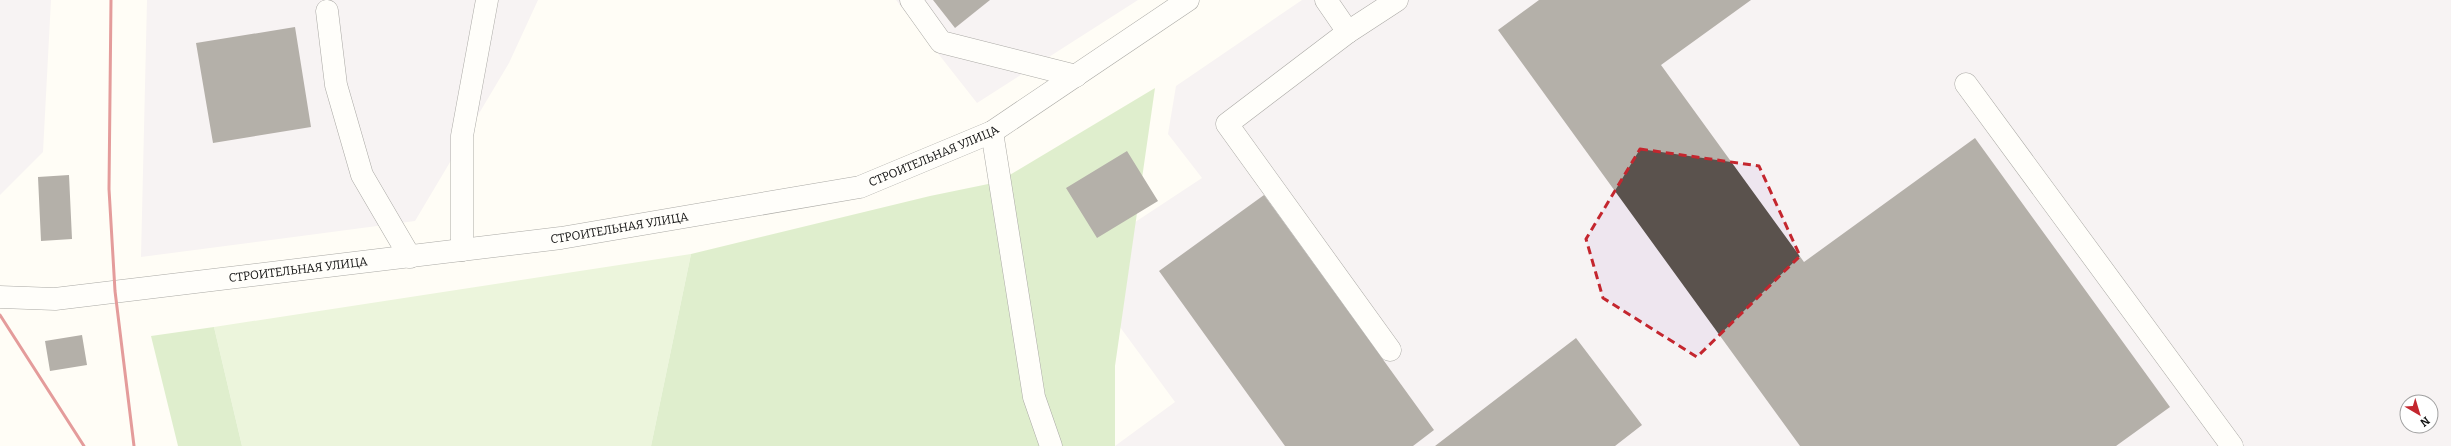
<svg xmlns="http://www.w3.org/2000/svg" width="2451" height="446" viewBox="0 0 2451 446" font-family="Bitter,serif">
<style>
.industrial{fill:#eee6ef;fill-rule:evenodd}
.green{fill:#d5ebbd}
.forest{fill:#b9dc9c}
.building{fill:#5a524d}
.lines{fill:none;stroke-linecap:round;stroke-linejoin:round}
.minor-casing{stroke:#444;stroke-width:23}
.minor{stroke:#fff;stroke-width:22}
.rail{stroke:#c4262e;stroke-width:3}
.marked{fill:none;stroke:#c4262e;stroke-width:3;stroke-dasharray:8 5;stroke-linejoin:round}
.labels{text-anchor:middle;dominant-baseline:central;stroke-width:4;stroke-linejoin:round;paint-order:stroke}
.street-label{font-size:12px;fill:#111;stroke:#fff}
</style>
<rect width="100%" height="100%" fill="#fffdf5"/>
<path class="industrial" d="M0 0H51L43 152 0 195Z
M147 0H538L509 63 415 221 141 257Z
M896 0H1138L977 103Z
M1302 0H2451V446H1115L1175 402 1073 263 1202 178 1168 134 1176 86ZM2407 402H2431V426H2407Z"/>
<path class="green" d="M691 254 651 446H242L214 327Z"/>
<path class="forest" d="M1155 88 1115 366V446H651L691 254 930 196 998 182Z
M214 327 242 446H178L151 336Z"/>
<path class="building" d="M933 0H990L955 28Z
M1539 0H1751L1661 65 1804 262 1975 138 2170 407 2116 446H1800L1498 30Z
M295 27 311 127 213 143 196 43Z
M1127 151 1158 201 1097 238 1066 188Z
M69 175 72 239 41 241 38 177Z
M1264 195 1434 430 1413 446H1285L1159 271Z
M82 335 87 365 50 371 45 341Z
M1576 338 1642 425 1615 446H1435Z"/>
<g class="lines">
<g class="minor-casing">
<g id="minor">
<path d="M911 0 941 42 1076 76"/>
<path d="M1326 0 1348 32 1227 124 1390 350"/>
<path d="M327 11 336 85 362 175 410 257"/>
<path d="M1348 32 1397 0"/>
<path d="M1966 84 2232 446"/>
<path d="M992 132 1034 397 1051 446"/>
<path d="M462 250V136L487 0"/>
<path id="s1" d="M0 297 55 299 561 238 860 187 992 132 1188 0"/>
</g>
</g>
<use href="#minor" class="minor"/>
<path class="rail" d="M111 0 109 189 115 291 134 446
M0 315 84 446"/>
</g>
<path d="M0 0H2451V446H0ZM1640 149 1759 166 1800 256 1697 357 1603 298 1586 239Z" fill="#fffdf5" fill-opacity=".55" fill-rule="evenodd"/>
<path class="marked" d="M1640 149 1759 166 1800 256 1697 357 1603 298 1586 239Z"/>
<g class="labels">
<g class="street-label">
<text stroke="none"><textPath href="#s1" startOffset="948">СТРОИТЕЛЬНАЯ УЛИЦА</textPath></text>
<text stroke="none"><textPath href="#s1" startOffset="624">СТРОИТЕЛЬНАЯ УЛИЦА</textPath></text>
<text stroke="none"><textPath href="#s1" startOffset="300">СТРОИТЕЛЬНАЯ УЛИЦА</textPath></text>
</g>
</g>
<g transform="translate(2419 414) rotate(142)"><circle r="19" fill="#ffffff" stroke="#a0a0a0"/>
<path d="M0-3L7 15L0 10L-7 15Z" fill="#c4262e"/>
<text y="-6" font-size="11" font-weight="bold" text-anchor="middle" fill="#111111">N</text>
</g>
</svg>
